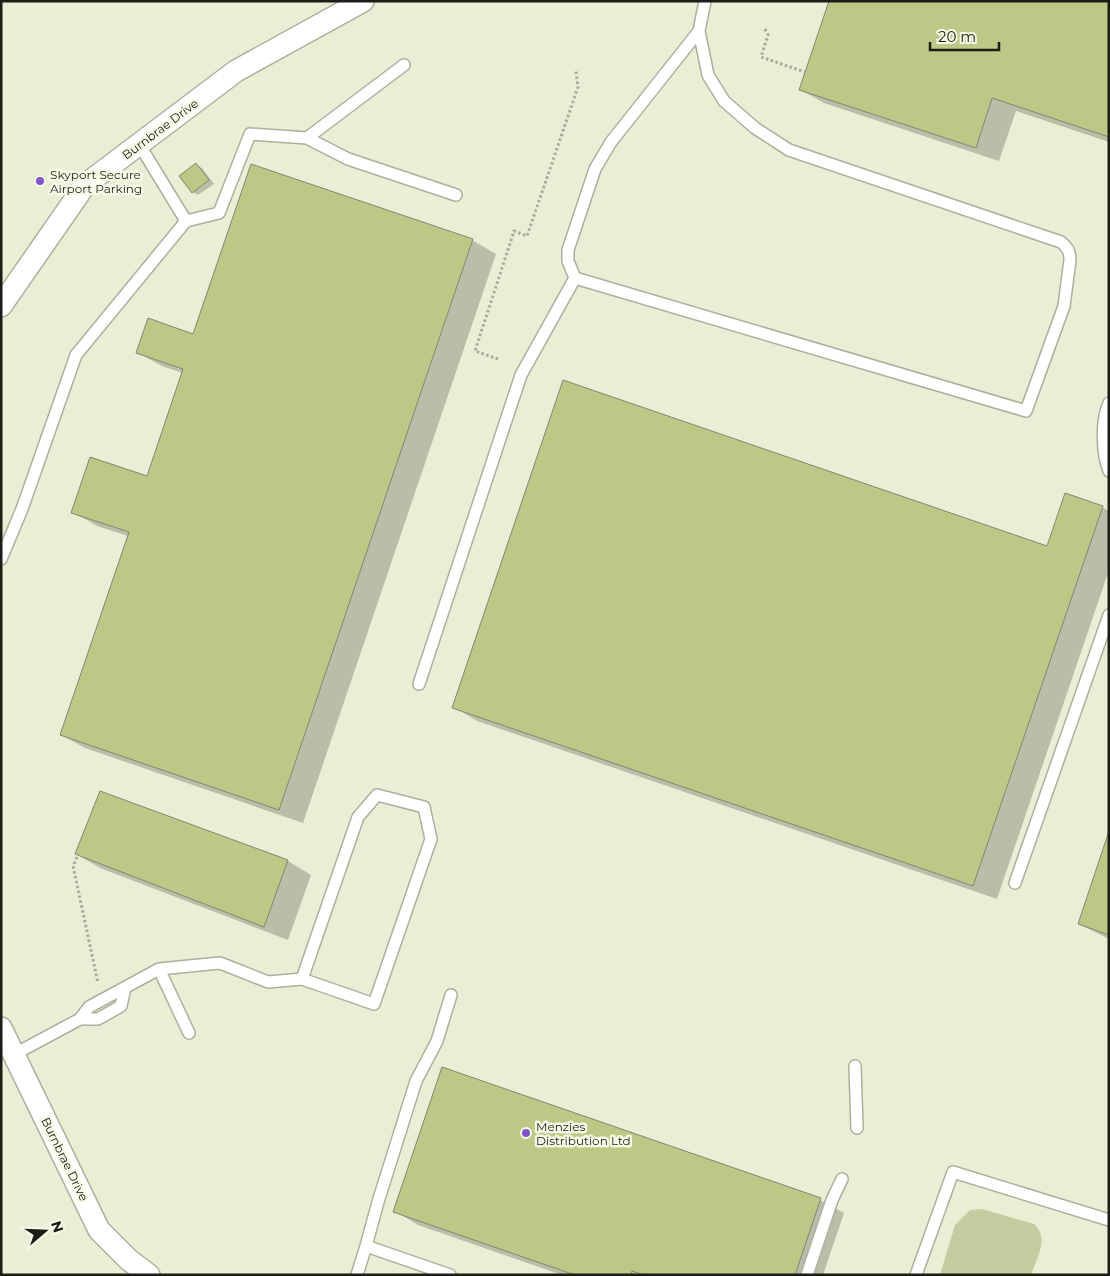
<svg xmlns="http://www.w3.org/2000/svg" width="1110" height="1276" viewBox="0 0 1110 1276" font-family="Montserrat,sans-serif">
<style>
.built{fill:#e9eed4}
.green{fill:#c2cc9e}
.shadow{fill:#0003}
.building{fill:#bcc885;stroke:#828574}
.lines{fill:none;stroke-linecap:round;stroke-linejoin:round}
.lane-casing{stroke:#acb09e;stroke-width:14}
.street-casing{stroke:#acb09e;stroke-width:24}
.path{stroke:#a7ab9b;stroke-width:3;stroke-dasharray:2.5 2.5;stroke-linecap:butt}
.lane{stroke:#fff;stroke-width:11}
.street{stroke:#fff;stroke-width:21}
.poi-dot{fill:#7f53cc;stroke:#f6fbe7;stroke-width:2}
.labels{text-anchor:middle;dominant-baseline:central;stroke-width:5;stroke-linejoin:round;paint-order:stroke}
.street-label{font-size:12px;fill:#1b1d16;stroke:#f6fbe7}
.poi-label{font-size:12px;fill:#1b1d16;stroke:#f6fbe7;text-anchor:start}
</style>
<rect width="100%" height="100%" fill="#f6fbe7"/>
<path class="built" d="M1 1H1109V1275H1Z"/>
<path class="green" d="M982 1209 1034 1224C1050 1238 1036 1259 1031 1275H940L955 1225 970 1210Z"/>
<path class="shadow" d="M1109 1V142L1016 111 999 161 824 103 801 90Z
M196 165 202 168 214 184 198 195 193 192Z
M472 240 496 254 303 823 85 748 61 735 128 536 97 526 73 512 148 478 183 373 162 366 138 353 194 335Z
M1102 507 1109 511V570L997 899 477 721 454 707 1048 548Z
M101 793 288 861 311 875 288 940 100 868 76 854Z
M1109 835V939L1079 924Z
M820 1200 844 1213 823 1275H562L418 1225 395 1211Z"/>
<path class="building" d="M829 1H1109V137L992 98 976 148 799 90Z
M196 163 209 180 192 193 179 176Z
M251 164 473 239 279 810 60 735 129 532 71 513 90 457 147 476 183 369 136 353 148 318 193 334Z
M563 380 1047 546 1065 493 1103 506 973 886 452 708Z
M100 791 288 860 264 927 75 854Z
M1109 831V935L1078 924Z
M442 1067 821 1198 795 1275H644L632 1271 631 1275H575L393 1212Z"/>
<g class="lines">
<g class="lane-casing">
<path id="lane" d="M699 31 611 142 595 169 568 250V261L575 278 1026 411 1064 306 1070 260C1070 251 1067 247 1061 242L789 150 755 128 724 101 708 75 699 31 705 1
M307 138 404 65
M186 221 219 213 250 134 307 138 348 159 456 195
M1109 403C1101 420 1102 454 1109 471
M1 559 22 509 76 355 186 221 139 144
M419 684 521 375 575 278
M1015 883 1109 615
M159 969 189 1033
M80 1019H98L121 1006 125 988
M13 1055 80 1019 89 1007 159 969 220 963 268 982 302 979 358 817 377 795 424 807 431 839 374 1004 302 979
M855 1066 857 1128
M366 1246 378 1202 416 1081 437 1041 451 995
M357 1275 366 1246 450 1275
M807 1275 832 1200 842 1179
M916 1275 953 1172 1109 1220"/>
</g>
<g class="street-casing">
<path id="street" d="M1 306 85 185 236 71 363 1
M1 1028 99 1230 129 1260 149 1275"/>
</g>
<path class="path" d="M765 29 768 35 761 57 805 72
M498 359 475 351 514 231 527 236 578 87 576 71
M77 857 73 866 98 983"/>
<use href="#lane" class="lane"/>
<use href="#street" class="street"/>
</g>
<g class="poi-dot">
<circle cx="40" cy="181" r="5"/>
<circle cx="526" cy="1133" r="5"/>
</g>
<g class="labels">
<g class="street-label">
<text transform="translate(160 129) rotate(-37)">Burnbrae Drive</text>
<text transform="translate(65 1159) rotate(64)">Burnbrae Drive</text>
</g>
<g class="poi-label">
<text x="50" y="174">Skyport Secure<tspan x="50" dy="14">Airport Parking</tspan></text>
<text x="536" y="1126">Menzies<tspan x="536" dy="14">Distribution Ltd</tspan></text>
</g>
</g>
<rect width="1110" height="1276" fill="none" stroke="#1b1d16" stroke-width="5"/>
<g transform="translate(45 1231) rotate(71)" stroke="#f6fbe7" stroke-width="4" paint-order="stroke">
<path d="M0-4L9 19L0 12L-9 19Z" fill="#1b1d16"/>
<text y="-8" font-size="14" font-weight="bold" text-anchor="middle" fill="#1b1d16">N</text>
</g>
<path d="M930 42v8h69v-8" fill="none" stroke="#1b1d16" stroke-width="2.5"/>
<text x="938" y="42" font-size="15" fill="#1b1d16" stroke="#f6fbe7" stroke-width="4" paint-order="stroke">20 m</text>
</svg>
